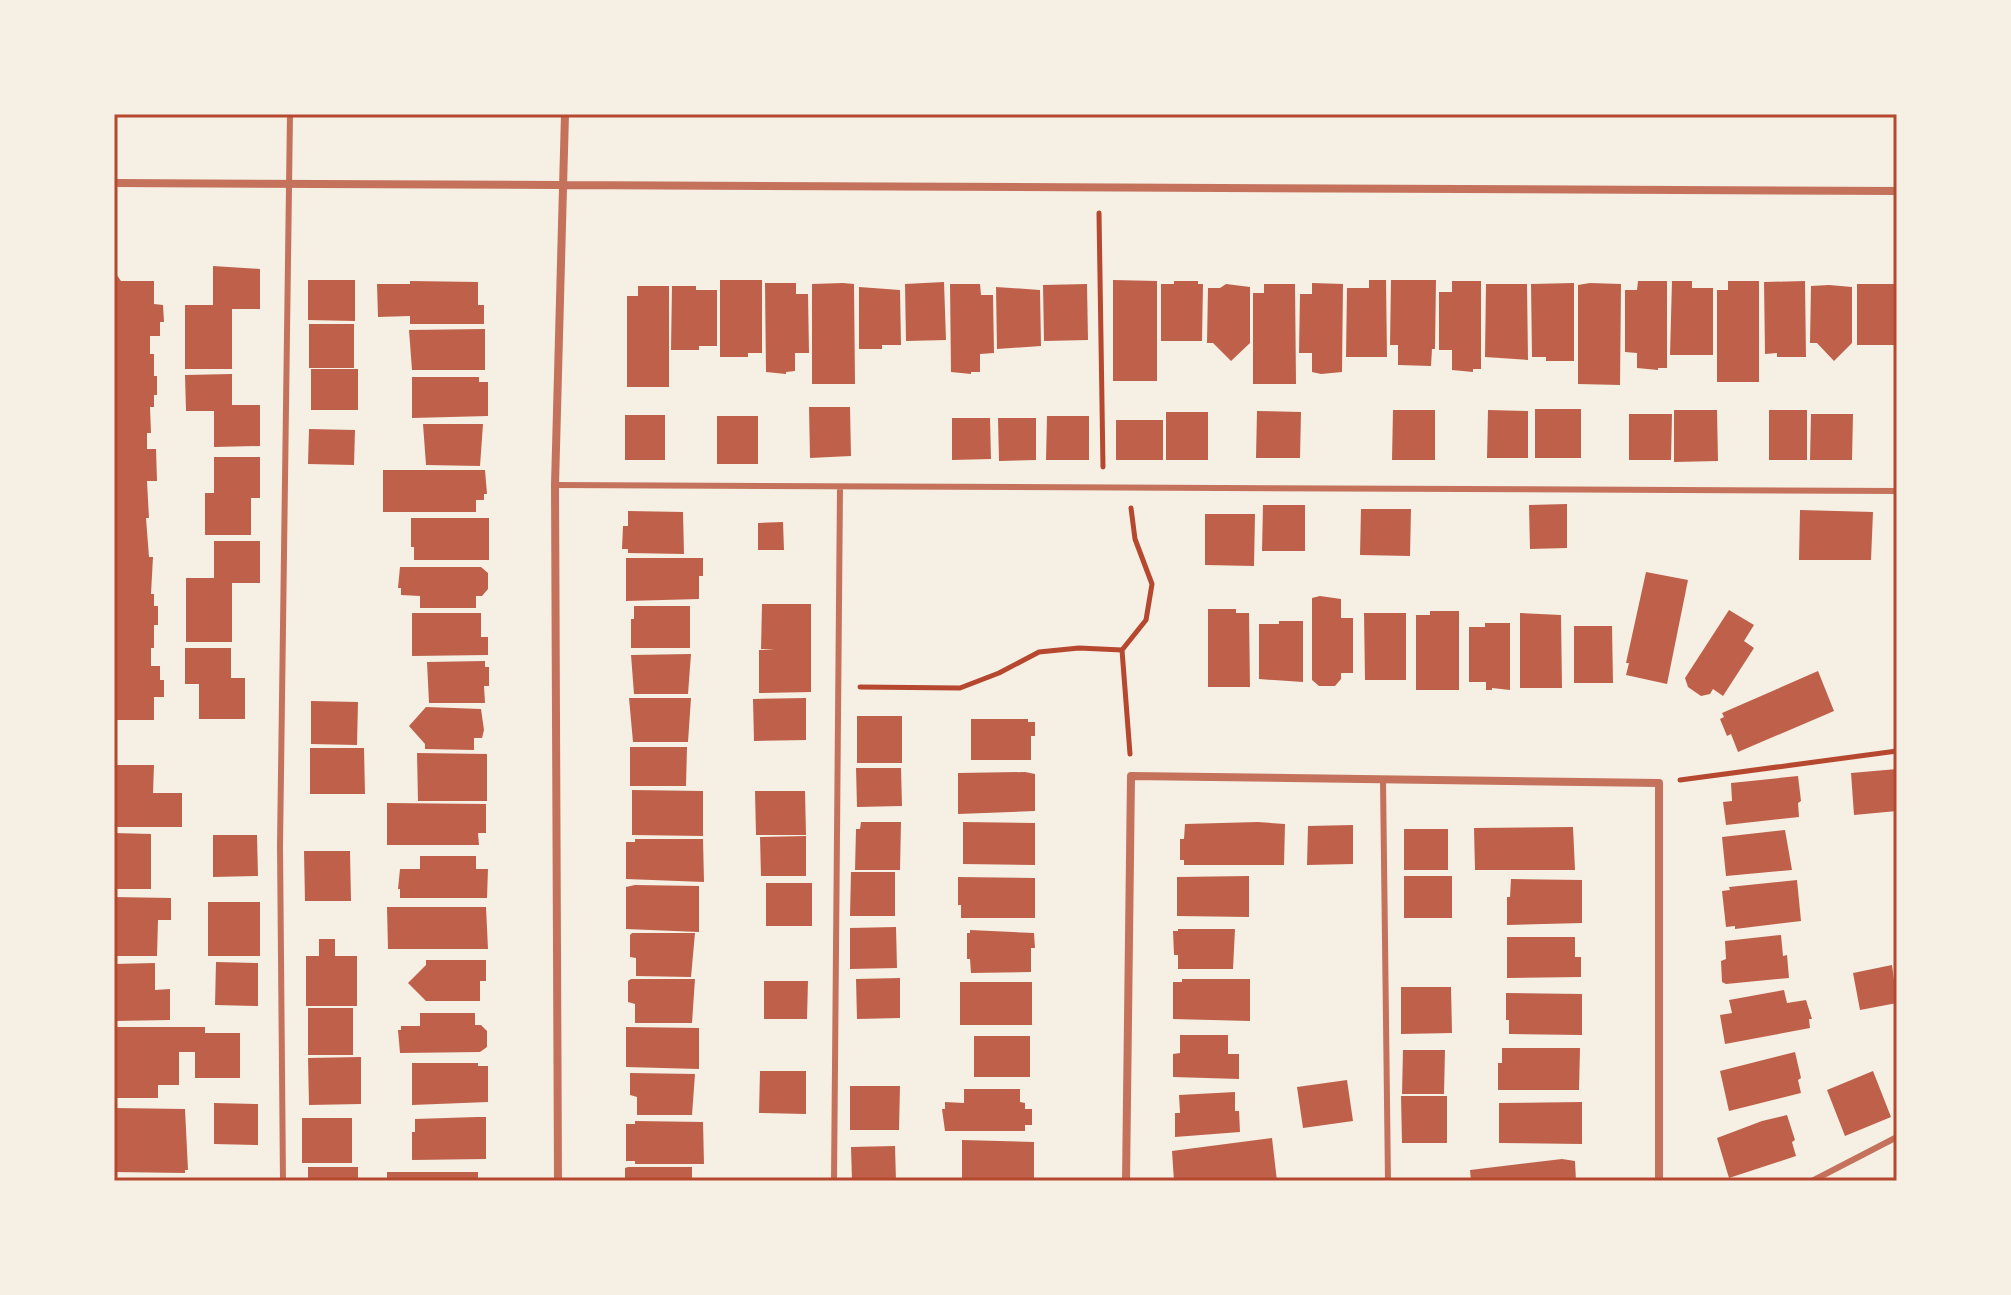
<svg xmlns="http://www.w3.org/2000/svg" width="2011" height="1295" viewBox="0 0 2011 1295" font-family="Lato,sans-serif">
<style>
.building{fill:#bf614a}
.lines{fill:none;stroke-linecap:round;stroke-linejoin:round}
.path{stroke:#b5482f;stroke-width:5}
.service{stroke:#c5725c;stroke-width:6}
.minor{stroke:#c5725c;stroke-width:8}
.neatline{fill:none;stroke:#b5482f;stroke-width:3}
</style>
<rect width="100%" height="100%" fill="#f6efe4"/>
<path class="building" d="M213 266 260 269V309H232V369H185V305H213Z
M114 271 121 281H154V304L163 305 164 322H160V336H150V354H154V376H157V395H154V407H150L151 433H147V449H156L157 481H147L149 518H146L149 557H153L151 594H154V606H158V625H154V648H151V666H160V680H164V697H154V720H114Z
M308 280H355V321L308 320Z
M720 280H762V353H748V357H720Z
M1113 280 1157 281V381H1113Z
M1369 280H1386L1387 357H1346L1347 288H1369Z
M1391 280H1436L1435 349H1432L1431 366 1398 365V345H1390Z
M410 281 478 282V305H484V324H410V316L378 317 377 284H410Z
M1174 281H1198V284H1203L1202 341H1161V284H1174Z
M1452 281H1481V369H1473V372L1452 370V350H1439V292H1452Z
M1638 281H1667V368H1658V370L1637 368V353L1625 352V290H1637Z
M1672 281H1692V288H1713V355H1670Z
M1728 281H1759V382H1717V290H1728Z
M1805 281 1806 357H1777V353L1765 354 1764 282Z
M944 282 946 340 906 341 905 284Z
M765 283H796V294H808L809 353H795V371L786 372V374L766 372Z
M843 283 854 284 855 384H812V284Z
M1312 283 1343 284 1342 372 1321 374 1312 372V353H1299L1300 294H1312Z
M1574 283V361H1546V357H1532L1531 284Z
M1590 283 1621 284 1620 385 1578 384V285Z
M950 284H980L981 295H993L994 353 980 354V372H971V374L951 372Z
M1087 284 1088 340 1044 341 1043 285Z
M1226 284 1250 287V343L1231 361 1213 343H1207L1208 288H1220Z
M1264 284H1295L1296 384H1253V293H1264Z
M1486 284H1527L1528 360 1485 357Z
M1857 284H1897V345H1857Z
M1829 285 1852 287V343L1834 361 1817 343H1810L1811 286Z
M638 286H669V387H627V296H638Z
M672 286H696V290H717V346H699V350H671Z
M859 287 900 290 901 345H882V349H859Z
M996 287 1040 290 1041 346 997 349Z
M309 324H354V368H309Z
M485 329V370H412L409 330Z
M311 369H358V410H311Z
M232 374V405H260V446L214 447V411H186L185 375Z
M412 377H479V382H488V416L412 418Z
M809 407H850L851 456 810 458Z
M1535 409H1581V458H1535Z
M1393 410H1435V460H1392Z
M1488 410 1528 411V458H1487Z
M1674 410H1717L1718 461 1674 462Z
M1769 410H1807V460H1769Z
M1257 411 1301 412 1300 458H1256Z
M1166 412H1208V460H1166Z
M1629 414H1672L1671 460H1629Z
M1811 414H1853L1852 460H1810Z
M625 415H665V460H625Z
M717 416H758V464H717Z
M1047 416H1089V460H1046Z
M952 418H990L991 459 952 460Z
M998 418H1036V460L999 461Z
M1116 420H1163V460H1116Z
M423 424H483L480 466 426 465Z
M309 429 355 430 354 465 308 464Z
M214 457H260V498H251V535H205V493H214Z
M383 470H485L487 494H484V500H476V512H383Z
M1567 504V548L1530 549 1529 505Z
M1263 505H1305V551H1262Z
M1361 509H1411L1410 556 1360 555Z
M1800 510 1873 512 1871 560H1799Z
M628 511 683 512 684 554 628 553V549H622L623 526H628Z
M1205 514H1255L1254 566 1205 565Z
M411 518H489V560H414V547H411Z
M783 522 784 550H758V523Z
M214 541H260V583H232V642H186V578H214Z
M626 558H703V576H699V599L626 601Z
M400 567H481L488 573V589L482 596H476V608H420V596L401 595V588H398Z
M1646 572 1688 580 1667 684 1626 675 1629 663H1626Z
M1320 596 1341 599V618H1353V673H1341V679L1335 686H1319L1312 680V598Z
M762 604H811V692L759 693V650H775L761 649Z
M634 606H690V648H631V619H634Z
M1208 609H1236V613H1249L1250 687H1208Z
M1729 610 1754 625 1744 641 1754 648 1723 696 1713 689 1710 694 1701 696 1688 687 1685 678Z
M1430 611H1459V690H1416V615H1430Z
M412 613H481V637H488V655L412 656Z
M1364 613H1406V680H1365Z
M1520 613 1561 615 1562 688H1520Z
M1279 621H1303V682L1259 679V624H1279Z
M1485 623H1510V690L1492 688V690H1486V682H1469V627H1485Z
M1574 626H1612L1613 683H1574Z
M185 648H231V678H245V719H199V684H185Z
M691 654 688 694H634L631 655Z
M485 661V667H489V686H484L485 703H429L427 662Z
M1818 671 1834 711 1738 752 1731 734 1727 736 1720 719 1724 717 1722 713Z
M629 698H691L688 742H633Z
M806 698V740L754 741 753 699Z
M311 701 358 702 357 745 311 744Z
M426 707 481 709 484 730 482 738H474V750L425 749V744L409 726Z
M857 716H902V763H857Z
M971 719H1028V722H1035V736H1031V760H971Z
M630 747H687L686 786H630Z
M310 748H364L365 794H310Z
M417 753 487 754V801H418Z
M114 765H154L153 793H182V827H114Z
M856 768H901L902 806 857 807Z
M1897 769V811L1854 815 1851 773Z
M1025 772 1035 774V811L958 814V773Z
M1798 776 1801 801 1798 803 1799 817 1726 825 1723 802 1732 801 1731 783Z
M632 790 703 791V836L632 835Z
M755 791H805L806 835H756Z
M387 803 486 804V833H478L479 845H387Z
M861 822H901L900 870H855L856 829H860Z
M963 822 1035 823V865L963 864Z
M1258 822 1285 824 1284 865H1184V860H1180V839H1184L1185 824Z
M1353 825V864L1307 865 1308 826Z
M1573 827 1575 870H1475L1474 828Z
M1404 829H1448V870H1404Z
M1785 830 1792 870 1726 876 1722 837Z
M114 833 151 834V889H114Z
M213 835H257L258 876 213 877Z
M806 836V876H761L760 837Z
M635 839H703L704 882 626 879V842H635Z
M304 851H350L351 901H305Z
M420 856H476V869H488L487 898H400V889H398L400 869H420Z
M851 872H895V916H850Z
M1249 876V917L1177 916V877Z
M1404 876H1452V918H1404Z
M958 877 1035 878V918H961V905H958Z
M1511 879 1582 880V923L1507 925V897H1510Z
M1797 880 1801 921 1735 929V926L1726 927 1722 891 1730 890 1729 887Z
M766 883H812V926H766Z
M635 885 699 886V932L626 929V887Z
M114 897 171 898V920H158L157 956H114Z
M208 902H260V956H208Z
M387 907H486L488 949H388Z
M896 927 897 968 850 969V928Z
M1178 929H1235L1233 969H1178V955H1174L1173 931H1178Z
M970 930 1034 933 1035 948H1031V972L971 973 970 959H967V933H970Z
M632 933H695L691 977 636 976V958L630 957V935Z
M1781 935 1783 956 1787 955 1789 978 1726 984 1722 982 1721 961 1726 959 1725 941Z
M1507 937H1575V957H1581V977L1507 978Z
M319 939H335V956H357V1006H306V956H319Z
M426 960H486V981H480V1001H426L408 983 426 965Z
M216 962 258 963V1006L215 1005Z
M155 963V990L170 989V1020L114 1021V964Z
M1892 965 1897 1003 1860 1010 1853 973Z
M900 978V1018L857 1019 856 979Z
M631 979H695L692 1023H635V1004L628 1002V981Z
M1182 979H1250V1021L1173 1019V982H1182Z
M764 981H808L807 1019H764Z
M960 982H1032V1025H960Z
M1401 987H1451L1452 1033 1401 1034Z
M1784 990 1787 1003 1806 1000 1812 1019H1809L1810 1028 1725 1044 1720 1015 1732 1013 1729 1000Z
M1506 993 1582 994V1035L1509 1034V1020H1506Z
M308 1008H353V1055H308Z
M420 1013H475V1025H481L487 1031V1047L480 1052 400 1053 398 1030H401V1026H420Z
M114 1027H205V1033H240V1078H195V1052H179V1085H158V1098H114Z
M626 1027 699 1028V1069L626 1067Z
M1180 1035H1228V1054H1239V1079L1173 1077V1054L1180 1053Z
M974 1036H1030V1077H974Z
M1502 1048H1580L1579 1090H1498V1063H1502Z
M1403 1050H1445L1444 1094H1402Z
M1795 1052 1801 1078 1798 1080 1801 1093 1729 1111 1720 1071Z
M361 1057V1104L309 1105 308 1058Z
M412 1063H478V1066H488V1102L412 1105Z
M760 1071H806V1114L759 1113Z
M1873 1071 1891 1117 1845 1136 1827 1090Z
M630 1073 695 1074 692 1115H637V1097L630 1095Z
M1347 1080 1353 1121 1303 1128 1297 1087Z
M850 1086H900L899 1130H850Z
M964 1089H1020V1102L1025 1103V1109H1032V1125H1025V1131H945L942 1109H945V1102L964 1103Z
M1235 1092V1111H1239L1240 1132 1175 1137V1113H1180L1179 1095Z
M1401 1096H1447V1143H1402Z
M1582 1102V1144L1499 1143V1103Z
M214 1103 258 1104V1145L214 1144Z
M114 1108 185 1109 188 1170H185V1173L114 1172Z
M1787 1115 1795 1140 1792 1142 1796 1156 1729 1178 1717 1138 1762 1121Z
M477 1117H486V1159L412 1160V1132H415V1119Z
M302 1118H352V1163H302Z
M635 1121 703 1122 704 1164H635V1161H626V1124H635Z
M1272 1138 1277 1181H1174L1172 1151Z
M962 1140 1034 1142V1181H962Z
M895 1146 896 1181H852L851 1147Z
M1562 1159 1575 1161 1576 1181H1471L1470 1170Z
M308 1167H358V1181H308Z
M692 1167V1181H625V1168L628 1167Z
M387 1172H478V1181H387Z"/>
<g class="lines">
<path class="path" d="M1099 213 1103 467
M860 687 960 688 999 673 1039 652 1079 648 1122 650
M1130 754 1122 650 1146 620 1152 584 1135 539 1131 508
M1680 780 1897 751"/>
<path class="service" d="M555 485 1897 491
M1383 780 1388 1181
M283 1181 280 846 290 114
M834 1181 840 487
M1812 1181 1897 1137"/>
<path class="minor" d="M114 183 1897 191
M558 1181 555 485 565 114
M1126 1181 1131 776 1659 783V1181"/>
</g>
<rect width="2011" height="1295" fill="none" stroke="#f6efe4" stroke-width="232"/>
<rect x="116" y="116" width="1779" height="1063" class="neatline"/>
</svg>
